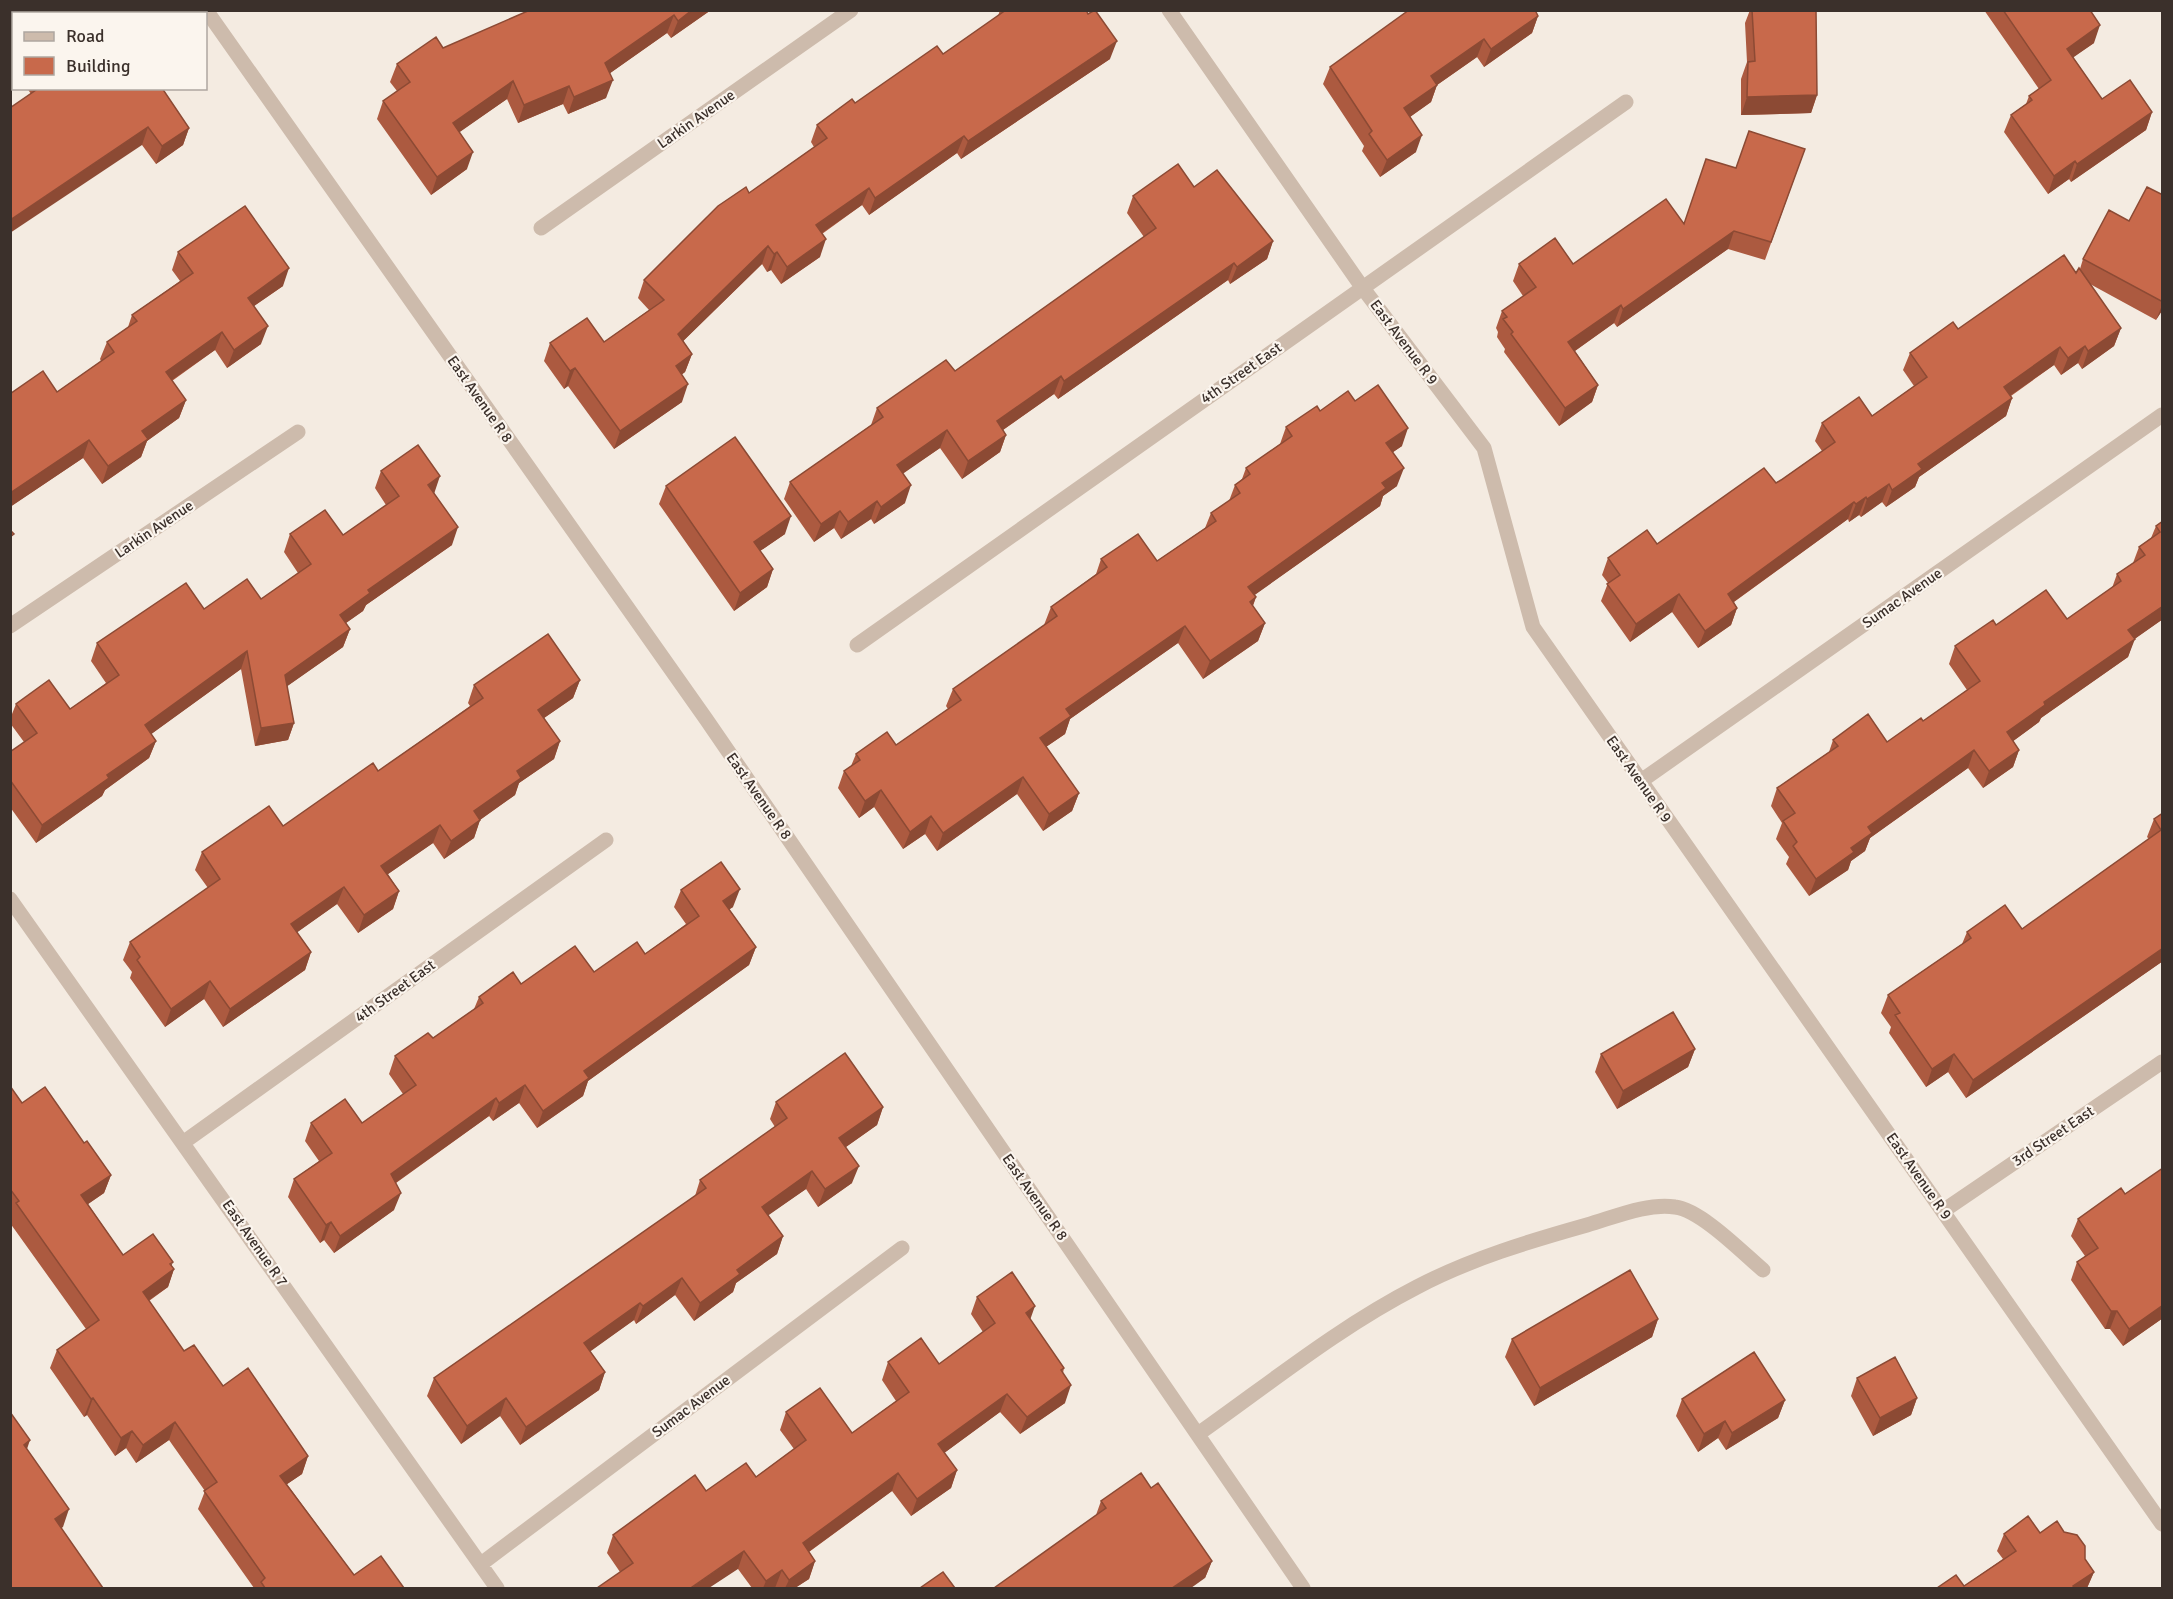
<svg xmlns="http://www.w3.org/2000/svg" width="2173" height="1599" viewBox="0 0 2173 1599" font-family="Signika,sans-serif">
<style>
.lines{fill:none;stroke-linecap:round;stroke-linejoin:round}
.minor{stroke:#cdbbac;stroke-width:15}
.wall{fill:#ac5a40}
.shaded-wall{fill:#8c4a34}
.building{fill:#c8694b;stroke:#8c4a34;stroke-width:1.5}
.labels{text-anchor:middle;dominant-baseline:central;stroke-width:4.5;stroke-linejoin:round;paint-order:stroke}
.street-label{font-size:15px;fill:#3b302b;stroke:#fbf5ee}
</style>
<rect width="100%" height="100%" fill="#f4ebe1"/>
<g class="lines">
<path class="minor" d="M206 10 706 719 1303 1588
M1169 10 1362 287 1484 448 1533 627 2162 1524
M541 228 851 10
M10 626 298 432
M857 645 1626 102
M1641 781 2162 415
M10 899 497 1588
M184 1142 606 840
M1943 1211 2162 1062
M1198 1434C1269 1384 1339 1327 1417 1287 1470 1259 1530 1241 1587 1225 1615 1217 1646 1203 1675 1207 1701 1210 1743 1253 1763 1270
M481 1564 902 1248"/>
</g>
<path class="wall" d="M711 10 671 38 667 33 610 73 606 98 568 114 563 104 518 123 507 99 459 132 467 169 431 195 377 119 383 101 397 91 390 82 397 64 443 48Z
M1000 10H1086L1110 59 961 159 957 153 869 215 862 205 822 234 820 257 781 284 771 270 767 272 762 264 683 341 692 354 685 372 681 375 682 402 614 449 568 386 564 389 544 361 550 343 604 342 649 310 638 298 644 280 749 193 814 147 811 142 817 125 943 54 998 16Z
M1750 10H1816L1817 95 1811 113 1741 115V79L1747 62 1745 23Z
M1984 10H2090L2094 43 2073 57 2102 99 2152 112 2146 130 2071 182 2069 179 2048 194 2004 132 2011 115 2026 104 2029 96 2039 89Z
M1538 16 1532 33 1484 67 1477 57 1437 85 1431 102 1410 117 1416 152 1380 177 1362 151 1364 146 1323 84 1330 67Z
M27 88H162L189 128 183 145 156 164 142 145 31 94Z
M1805 149 1765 260 1728 249 1617 327 1614 323 1575 351 1598 385 1592 402 1559 426 1504 352 1505 349 1497 337 1498 332 1496 328 1502 311 1523 296 1513 281 1519 264H1573L1683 224 1735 168Z
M1194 187 1273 241 1267 259 1230 284 1228 280 1058 399 1054 394 1003 430 1006 435 1000 452 962 479 940 448 903 473 905 503 874 524 871 519 841 539 834 528 814 542 784 499 790 482 871 425 877 408 955 371 1144 237 1127 213 1133 196Z
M2163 195V309L2156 320 2090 284 2121 328 2114 346 2082 369 2078 363 2061 375 2054 365 2011 396 2012 398 2006 416 1919 477 1915 487 1886 507 1882 502 1861 517 1859 515 1849 522 1848 519 1734 602 1737 608 1731 625 1698 648 1672 612 1630 642 1601 601 1608 583 1602 575 1608 558 1657 544 1781 480 1822 451 1815 441 1822 423 1872 416 1914 386 1903 370 1910 353 2076 273 2080 269 2083 259 2129 221Z
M178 252 283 286 254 306 261 344 227 368 215 350 172 381 186 400 179 418 147 441 141 457 102 484 83 458 10 507V394L57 392 101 361 100 359 107 342 128 327 132 315 180 281 172 270Z
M1355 401 1402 446 1393 452 1397 486 1383 496 1380 506 1254 595 1256 597 1253 606 1265 623 1258 641 1203 679 1178 643 1070 719 1065 734 1046 747 1079 793 1072 811 1043 831 1017 794 937 851 925 834 903 849 874 807 859 818 838 788 844 771 851 766 856 754 896 745 948 709 946 706 953 689 1044 625 1051 607 1096 574 1101 559 1157 561 1205 528 1211 513 1229 501 1235 485 1242 479 1246 468 1280 444 1286 427 1320 411Z
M381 471 434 493 452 545 366 605 363 611 346 623 350 629 343 647 287 686 294 723 288 740 255 746 241 669 151 734 156 741 149 758 105 790 102 796 36 843 10 807V752L24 742 10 723V719L16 704 70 709 106 683 91 661 97 643 204 609 261 599 298 573 284 552 290 534 343 535 386 505 375 488Z
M666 486 785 534 760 551 773 569 767 587 734 611 659 504Z
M2163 521V619L2134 639 2128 657 2041 718 2039 722 2013 741 2019 750 2013 767 1983 788 1968 768 1870 838 1865 851 1851 861 1848 870 1809 896 1786 864 1789 857 1776 839 1782 823 1771 806 1777 788 1829 752 1833 740 1887 742 1923 721 1967 690 1949 664 1955 646 1996 625 2067 619 2112 588 2117 574 2133 563 2139 547 2151 538 2156 526Z
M580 680 573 698 544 718 560 741 554 759 519 783 515 795 480 820 474 838 444 859 433 843 388 874 399 891 393 909 358 933 337 904 297 932 311 952 305 970 223 1027 204 999 165 1027 130 978 132 972 123 960 130 942 208 888 195 870 202 852 283 826 378 771 470 706 468 703 474 685Z
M2163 813V961L1966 1098 1948 1072 1926 1087 1889 1033 1891 1027 1881 1013 1888 995 1962 944 1967 932 2022 929 2149 839 2147 837 2154 819Z
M681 890 733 907 729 909 756 947 749 965 588 1081 583 1096 537 1128 519 1103 493 1121 489 1116 396 1183 394 1210 334 1253 324 1240 320 1243 288 1197 294 1179 319 1161 305 1141 311 1123H362L403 1094 389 1074 395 1056 433 1038 474 1009 479 997 521 984 594 972 645 954 686 924 674 907Z
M1695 1049 1688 1067 1617 1109 1595 1072 1601 1054Z
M10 1086 22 1103 84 1143 111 1175 104 1193 88 1204 123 1255 171 1265 174 1269 168 1287 149 1301 184 1351 223 1386 308 1456 302 1474 287 1484 354 1575 404 1588H254L198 1509 205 1491 169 1440 136 1463 126 1448 115 1456 87 1415 84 1417 50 1368 57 1350 86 1329 10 1223Z
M776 1102 883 1107 877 1125 846 1147 852 1183 818 1207 806 1189 768 1215 783 1236 777 1254 736 1283 733 1292 694 1321 675 1295 636 1324 634 1320 590 1351 605 1372 599 1390 520 1445 500 1416 461 1444 427 1396 434 1378 695 1196 700 1180 775 1127 770 1119Z
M2163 1168V1318L2123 1346 2110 1329H2105L2071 1280 2077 1262 2085 1256 2071 1236 2078 1219 2125 1194Z
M977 1297 1030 1320 1064 1368 1063 1373 1065 1403 1020 1434 1000 1412 944 1453 957 1470 951 1488 911 1516 892 1491 809 1552 815 1561 809 1579 795 1588H752L738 1569 620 1572 607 1553 613 1535 706 1491 756 1477 794 1449 780 1430 786 1412 852 1433 896 1401 882 1380 888 1362 939 1364 983 1332 971 1314Z
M1658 1319 1652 1337 1534 1406 1505 1357 1512 1339Z
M1857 1378 1917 1398 1911 1415 1873 1436 1851 1396Z
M1682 1399 1785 1400 1778 1418 1726 1450 1718 1438 1698 1452 1676 1416Z
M1151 1488 1212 1561 1205 1578 1096 1515 1101 1501Z
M2040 1533 2085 1559 2094 1572 2087 1588H1937L1964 1586 2003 1559 1997 1551 2004 1534Z"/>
<path class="shaded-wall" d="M692 10H711L671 38 678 21Z
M674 15 667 33 599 81 605 63Z
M1538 16 1532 33 1484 67 1491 49Z
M2100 25 2094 43 2061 66 2067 49Z
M1484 39 1477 57 1437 85 1431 102 1397 126 1404 108 1431 76Z
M1117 41 1110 59 961 159 968 141Z
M613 80 606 98 568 114 574 97Z
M513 81 507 99 447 141 453 123Z
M569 86 563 104 518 123 524 105Z
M1817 95 1811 113 1741 115 1747 97Z
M2152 112 2146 130 2071 182 2077 164Z
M148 127 142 145 10 233V220Z
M189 128 183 145 156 164 162 146Z
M1422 135 1416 152 1380 177 1387 160Z
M964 136 957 153 869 215 875 198Z
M473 152 467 169 431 195 437 177Z
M2075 161 2069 179 2048 194 2054 176Z
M869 188 862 205 809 242 816 225Z
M1734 231 1728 249 1617 327 1623 309Z
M826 239 820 257 781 284 787 267Z
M1273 241 1267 259 1230 284 1237 267Z
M768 246 762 264 672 352 678 334Z
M777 252 771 270 767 272 774 254Z
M1234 263 1228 280 1058 399 1064 381Z
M289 268 283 286 241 315 248 298Z
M2163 303V309L2156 320Z
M1621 305 1614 323 1562 360 1568 342Z
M268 326 261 344 227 368 234 350Z
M2121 328 2114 346 2082 369 2088 351Z
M222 332 215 350 159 389 166 372Z
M2085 346 2078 363 2061 375 2068 358Z
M2060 347 2054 365 1998 404 2004 387Z
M692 354 685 372 669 384 676 366Z
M575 368 568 386 564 389 570 371Z
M1061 376 1054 394 990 439 997 421Z
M688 384 682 402 614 449 620 431Z
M1598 385 1592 402 1559 426 1565 408Z
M2012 398 2006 416 1919 477 1915 487 1886 507 1892 490 1918 464Z
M186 400 179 418 147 441 141 457 102 484 108 466 142 431Z
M1408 428 1402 446 1380 461 1386 443Z
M947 430 940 448 891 482 897 465Z
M1006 435 1000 452 962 479 968 461Z
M89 440 83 458 10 507V493Z
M1404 468 1397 486 1383 496 1380 506 1242 604 1248 587 1382 483Z
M440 476 434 494 428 485Z
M1889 484 1882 502 1861 517 1867 499Z
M911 485 905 503 874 524 881 507Z
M1866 497 1859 515 1849 522 1856 504Z
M877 501 871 519 841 539 848 522Z
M1854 502 1848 519 1721 611 1728 594Z
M840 511 834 528 814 542 821 524Z
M791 516 785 534 747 560 754 542Z
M458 527 452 545 366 605 363 611 333 632 340 615 368 590Z
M773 569 767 587 734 611 740 593Z
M1679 594 1672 612 1630 642 1636 624Z
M1256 597 1249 615 1250 602Z
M2163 606V619L2122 648 2128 630Z
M1737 608 1731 625 1698 648 1705 631Z
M1265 623 1258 641 1203 679 1210 661Z
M1185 626 1178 643 1070 719 1065 734 1034 755 1040 738 1066 709Z
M350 629 343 647 279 692 285 675Z
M2135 639 2128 657 2041 718 2039 722 2001 750 2007 732 2044 702Z
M247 651 241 669 139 743 145 725Z
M580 680 573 698 531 727 538 710Z
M294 723 288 740 255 746 261 728Z
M156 741 149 758 105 790 102 796 36 843 42 825 107 775Z
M560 741 554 759 519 783 515 795 467 829 474 811 517 771Z
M1974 750 1968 768 1870 838 1865 851 1851 861 1848 870 1809 896 1816 879 1851 848 1868 827Z
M2019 750 2013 767 1983 788 1989 771Z
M1023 777 1017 794 937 851 943 833Z
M881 790 874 807 859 818 865 801Z
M1079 793 1072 811 1043 831 1049 814Z
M931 816 925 834 903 849 910 832Z
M480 820 474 838 444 859 451 841Z
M440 825 433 843 375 883 381 866Z
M344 887 337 904 285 941 291 924Z
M740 889 733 907 717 918 723 901Z
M399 891 393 909 358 933 364 915Z
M756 947 749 965 588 1081 583 1096 537 1128 543 1111 584 1071Z
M2163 948V961L1966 1098 1973 1080Z
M311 952 305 970 223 1027 230 1009Z
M210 981 204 999 165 1027 171 1009Z
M1695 1049 1688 1067 1617 1109 1623 1091Z
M1954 1054 1948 1072 1926 1087 1932 1069Z
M525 1085 519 1103 493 1121 499 1103Z
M496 1098 489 1116 384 1191 391 1174Z
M883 1107 877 1125 833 1156 839 1138Z
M859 1166 852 1183 818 1207 825 1189Z
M812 1171 806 1189 756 1224 762 1207Z
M111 1175 104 1193 75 1213 81 1195Z
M401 1193 394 1210 334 1253 340 1236Z
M331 1222 324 1240 320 1243 326 1225Z
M783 1236 777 1254 736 1283 733 1292 694 1321 700 1303 737 1270Z
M173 1262 168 1274 174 1269 168 1287 136 1309 143 1292Z
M682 1278 675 1295 636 1324 643 1306Z
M640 1303 634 1320 577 1361 584 1343Z
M2163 1305V1318L2123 1346 2129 1329Z
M1035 1306 1029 1323 1026 1313Z
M2111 1311H2117L2110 1329H2105Z
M1658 1319 1652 1337 1534 1406 1540 1388Z
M605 1372 599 1390 520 1445 526 1427Z
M1071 1385 1065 1403 1020 1434 1027 1417Z
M1007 1394 1000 1412 932 1462 938 1444Z
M93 1398 87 1415 84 1417 91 1399Z
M506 1398 500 1416 461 1444 467 1426Z
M1917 1398 1911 1415 1873 1436 1880 1418Z
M1785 1400 1778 1418 1726 1450 1732 1433Z
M1725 1421 1718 1438 1698 1452 1704 1434Z
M175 1422 169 1440 136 1463 143 1445Z
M132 1431 126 1448 115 1456 121 1438Z
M30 1440 24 1458V1445Z
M308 1456 302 1474 274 1493 280 1476Z
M957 1470 951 1488 911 1516 917 1499Z
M898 1473 892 1491 796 1561 803 1543Z
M69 1509 63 1527 49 1537 55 1519Z
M744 1551 738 1569 709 1588H692V1587Z
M815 1561 809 1579 795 1588H785L789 1580Z
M1212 1561 1205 1578 1191 1588H1172Z
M782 1570 775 1588H763L766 1581Z
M2094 1572 2087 1588H2072L2073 1586Z"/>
<path class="building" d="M530 10H692L678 21 674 15 605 63 613 80 574 97 569 86 524 105 513 81 453 123 473 152 437 177 383 101 410 82 397 64 436 37 443 48Z
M1006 10H1086L1088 14 1095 10 1117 41 968 141 964 136 875 198 869 188 816 225 826 239 787 267 777 252 774 254 768 246 678 334 692 354 676 366 688 384 620 431 575 368 570 371 550 343 587 318 604 342 664 300 644 280 718 206 746 187 749 193 827 138 817 125 852 99 855 103 937 46 943 54Z
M1409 10H1535L1538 16 1491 49 1484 39 1431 76 1437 85 1404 108 1422 135 1387 160 1369 134 1372 131 1330 67Z
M1752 10H1816L1817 95 1747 97 1748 62 1755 61Z
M2003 10H2090L2100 25 2067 49 2102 99 2130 80 2152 112 2077 164 2075 161 2054 176 2011 115 2032 100 2029 96 2051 80Z
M39 88H162L189 128 162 146 148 127 10 220V108Z
M1749 131 1805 149 1771 242 1734 231 1623 309 1621 305 1568 342 1598 385 1565 408 1511 334 1513 332 1503 319 1507 317 1502 311 1536 287 1519 264 1555 238 1573 264 1666 199 1684 224 1706 159 1736 168Z
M1178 164 1194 187 1217 170 1273 241 1237 267 1234 263 1064 381 1061 376 997 421 1006 435 968 461 947 430 897 465 911 485 881 507 877 501 848 522 840 511 821 524 790 482 883 417 877 408 946 360 955 371 1156 228 1133 196Z
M2147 187 2163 195V302L2083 259 2109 210 2129 221Z
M245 206 289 268 248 298 268 326 234 350 222 332 166 372 186 400 142 431 148 439 108 466 89 440 10 493V394L43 371 57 392 114 352 107 342 137 321 132 315 193 273 178 252Z
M2064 255 2076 273 2079 268 2121 328 2088 351 2085 346 2068 358 2060 347 2004 387 2012 398 1918 464 1922 469 1892 490 1889 484 1867 499 1866 497 1856 504 1854 502 1728 594 1737 608 1705 631 1679 594 1636 624 1607 584 1620 575 1608 558 1647 530 1657 544 1764 468 1776 483 1781 480 1835 442 1822 423 1859 397 1872 416 1927 377 1910 353 1953 322 1958 329Z
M1378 385 1408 428 1386 443 1404 468 1382 483 1386 488 1248 587 1256 597 1250 602 1265 623 1210 661 1185 626 1066 709 1071 716 1040 738 1079 793 1049 814 1023 777 943 833 931 816 910 832 881 790 865 801 844 771 860 760 856 754 887 732 896 745 961 700 953 689 1057 616 1051 607 1107 567 1101 559 1138 534 1157 561 1216 521 1211 513 1240 493 1235 485 1250 474 1246 468 1292 436 1286 427 1317 406 1320 411 1348 391 1355 401Z
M735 437 791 516 754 542 773 569 740 593 666 486Z
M418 445 440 476 428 485 458 527 368 590 370 593 340 615 350 629 285 675 294 723 261 728 247 651 145 725 156 741 107 775 109 778 42 825 10 780V752L37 733 16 704 49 680 70 709 119 675 97 643 186 583 204 609 247 579 261 599 311 564 290 534 325 510 343 535 399 496 381 471Z
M2163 521V606L2128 630 2135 639 2044 702 2045 705 2007 732 2019 750 1989 771 1974 750 1868 827 1872 833 1851 848 1854 852 1816 879 1793 846 1797 842 1783 821 1795 813 1777 788 1838 746 1833 740 1868 714 1887 742 1921 718 1923 721 1980 681 1955 646 1993 620 1996 625 2046 590 2067 619 2121 581 2117 574 2145 555 2139 547 2160 532 2156 526Z
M10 530 14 534 10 537Z
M548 634 580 680 538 710 560 741 517 771 521 778 474 811 480 820 451 841 440 825 381 866 399 891 364 915 344 887 291 924 311 952 230 1009 210 981 171 1009 137 960 140 957 130 942 220 879 202 852 269 806 283 826 373 763 378 771 483 698 474 685Z
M2163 813V948L1973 1080 1954 1054 1932 1069 1895 1015 1900 1013 1888 995 1971 938 1967 932 2005 905 2022 929 2161 830 2154 819Z
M721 862 740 889 723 901 756 947 584 1071 589 1078 543 1111 525 1085 499 1103 496 1098 391 1174 401 1193 340 1236 331 1222 326 1225 294 1179 332 1153 311 1123 345 1099 362 1123 416 1085 395 1056 428 1033 433 1038 483 1003 479 997 513 972 521 984 575 946 594 972 637 942 645 954 699 916 681 890Z
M1673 1012 1695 1049 1623 1091 1601 1054Z
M845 1053 883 1107 839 1138 859 1166 825 1189 812 1171 762 1207 783 1236 737 1270 740 1274 700 1303 682 1278 643 1306 640 1303 584 1343 605 1372 526 1427 506 1398 467 1426 434 1378 706 1188 700 1180 787 1118 776 1102Z
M10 1086 22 1103 45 1087 84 1143 87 1141 111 1175 81 1195 123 1255 153 1234 173 1262 170 1264 174 1269 143 1292 184 1351 194 1345 223 1386 248 1368 308 1456 280 1476 354 1575 381 1556 404 1588H265L261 1582 265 1578 204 1491 217 1482 175 1422 143 1445 132 1431 121 1438 93 1398 91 1399 57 1350 99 1320 16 1203 19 1201 10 1189Z
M2163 1168V1305L2129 1329 2117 1311H2111L2077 1262 2098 1248 2078 1219 2121 1188 2125 1194Z
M1630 1270 1658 1319 1540 1388 1512 1339Z
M1012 1272 1035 1306 1026 1313 1064 1368 1061 1370 1071 1385 1027 1417 1007 1394 938 1444 957 1470 917 1499 898 1473 803 1543 815 1561 789 1580 782 1570 766 1581 744 1551 692 1587 693 1588H597L633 1563 613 1535 695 1475 706 1491 746 1463 756 1477 806 1440 786 1412 820 1388 852 1433 909 1392 888 1362 921 1338 939 1364 995 1323 977 1297Z
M1754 1352 1785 1400 1732 1433 1725 1421 1704 1434 1682 1399Z
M1895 1357 1917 1398 1880 1418 1857 1378Z
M10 1412 30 1440 24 1445 69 1509 55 1519 103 1588H10Z
M1141 1473 1151 1488 1158 1483 1212 1561 1172 1588H994L1106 1508 1101 1501Z
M2028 1516 2040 1533 2057 1521 2064 1532 2077 1535 2085 1546V1559L2094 1572 2073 1586 2074 1588H1937L1956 1575 1964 1586 2016 1551 2004 1534Z
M943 1572 955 1588H920Z"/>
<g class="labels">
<g class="street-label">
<text transform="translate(696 119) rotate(-35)">Larkin Avenue</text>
<text transform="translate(1404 342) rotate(53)">East Avenue R 9</text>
<text transform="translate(1241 373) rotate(-35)">4th Street East</text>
<text transform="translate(480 399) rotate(55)">East Avenue R 8</text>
<text transform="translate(154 529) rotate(-34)">Larkin Avenue</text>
<text transform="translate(1902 598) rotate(-35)">Sumac Avenue</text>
<text transform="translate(1639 779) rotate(55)">East Avenue R 9</text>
<text transform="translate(759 796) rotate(55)">East Avenue R 8</text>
<text transform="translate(395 991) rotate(-36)">4th Street East</text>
<text transform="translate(2053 1136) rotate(-34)">3rd Street East</text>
<text transform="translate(1919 1176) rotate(55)">East Avenue R 9</text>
<text transform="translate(1035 1197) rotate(55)">East Avenue R 8</text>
<text transform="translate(255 1243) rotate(55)">East Avenue R 7</text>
<text transform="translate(691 1406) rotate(-37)">Sumac Avenue</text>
</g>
</g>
<rect width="2173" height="1599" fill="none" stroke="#3b302b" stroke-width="24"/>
<rect x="12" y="12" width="195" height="78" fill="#fbf5ee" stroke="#aea6a0" stroke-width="1.5"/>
<rect x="24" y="32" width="30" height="9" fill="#cdbbac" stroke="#aea6a0" stroke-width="1.5"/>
<text x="66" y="42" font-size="18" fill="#3b302b">Road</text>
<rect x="24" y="57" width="30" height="18" fill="#c8694b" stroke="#aea6a0" stroke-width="1.5"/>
<text x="66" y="72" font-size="18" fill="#3b302b">Building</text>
</svg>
